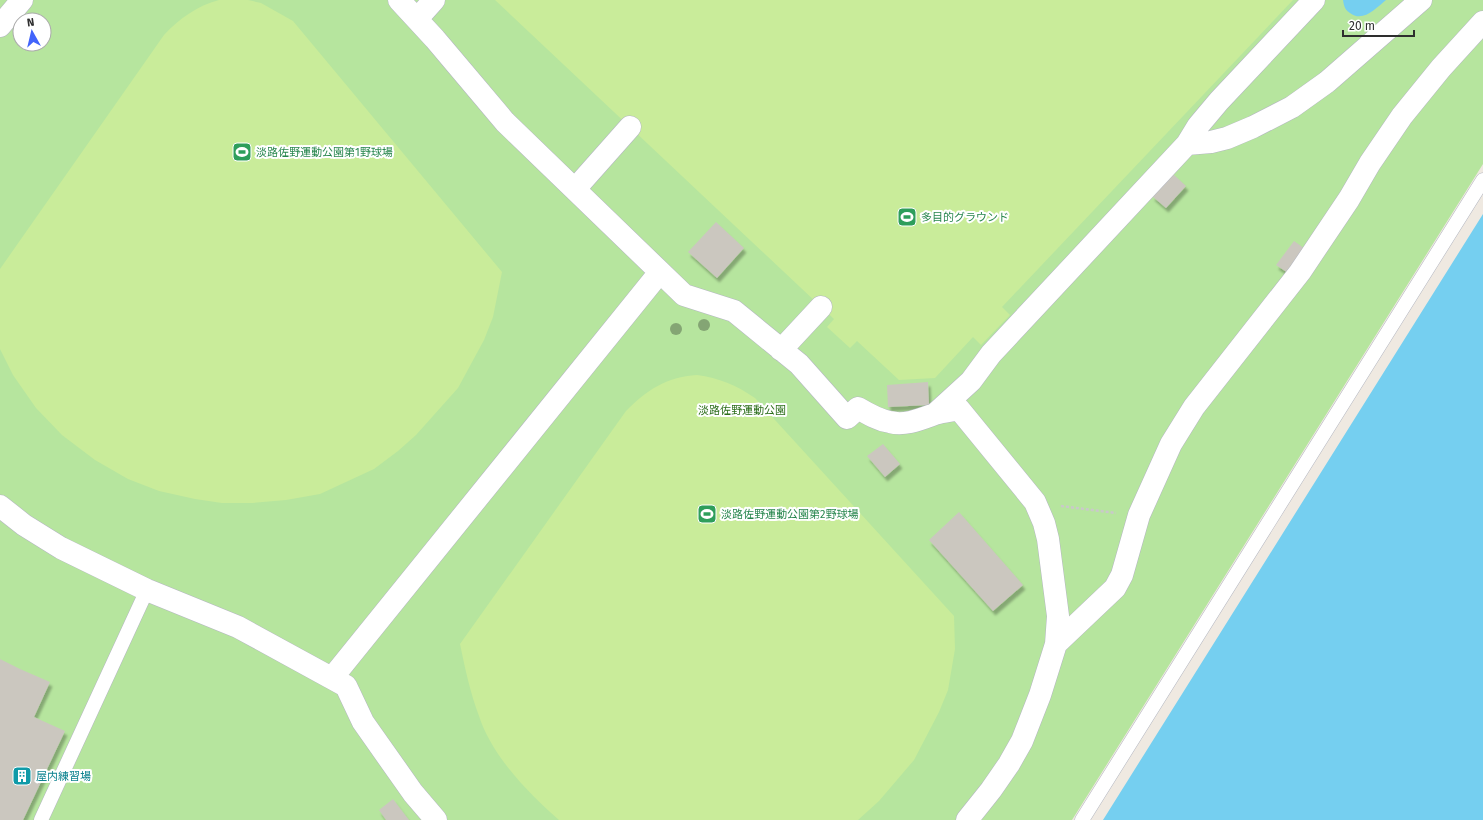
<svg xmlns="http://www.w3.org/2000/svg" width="1483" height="820" viewBox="0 0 1483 820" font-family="'Fira Sans','Noto Sans JP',sans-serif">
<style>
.green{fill:#b6e59e;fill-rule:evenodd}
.pitch{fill:#c9ec9a}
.water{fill:#75cff0}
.building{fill:#cbc7bf;filter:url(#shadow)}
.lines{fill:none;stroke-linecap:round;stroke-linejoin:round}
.lane-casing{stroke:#b4b7c1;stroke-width:15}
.street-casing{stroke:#b4b7c1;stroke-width:23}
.path{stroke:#c9c9c9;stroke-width:2.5;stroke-dasharray:3 2;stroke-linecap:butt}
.lane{stroke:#fff;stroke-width:14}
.street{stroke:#fff;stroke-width:22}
.tree{fill:#84a574}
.labels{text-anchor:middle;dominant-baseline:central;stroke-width:4;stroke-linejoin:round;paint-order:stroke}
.leisure-label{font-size:11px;fill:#27864d;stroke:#fff;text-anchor:start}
.park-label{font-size:11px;fill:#2c6e1b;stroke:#fff}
.culture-label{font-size:11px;fill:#0d838f;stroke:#fff;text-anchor:start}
</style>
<defs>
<filter id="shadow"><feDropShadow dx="2.5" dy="4.5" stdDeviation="1" flood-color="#0004"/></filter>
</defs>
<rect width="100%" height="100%" fill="#efe9e1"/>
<path class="green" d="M0 0H1483V164L1072 820H0ZM20 20H44V44H20Z"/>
<path class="pitch" d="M219 0H248L261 3 293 21 502 272 493 317 484 340 458 388 416 435 398 451 374 469 320 494 286 500 252 503H222L195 499 159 491 128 479 95 460 62 435 36 408 13 375 0 349V269L164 35C180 18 197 6 219 0Z
M495 0H1293L1002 307 1010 315 981 345 973 337 935 378 899 380 857 341 850 348 827 327 834 319Z
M697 375C719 378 736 385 755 398L954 616 955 649 948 690 939 712 914 760 879 801 858 820H559C528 793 492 756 479 716 470 692 465 668 460 644L626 411C647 390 666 377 697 375Z"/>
<path class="water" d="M1343 0H1386C1376 8 1363 23 1350 13 1345 10 1344 6 1343 0Z
M1483 214V820H1103Z"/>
<path class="building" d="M1173 174 1186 186 1166 208 1152 196Z
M716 222 744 248 717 278 688 252Z
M1294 241 1308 251 1291 275 1276 265Z
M928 382 929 405 888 407 887 385Z
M883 444 900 464 885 477 867 456Z
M959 512 1023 585 993 611 929 540Z
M0 659 20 669 50 682 34 717 65 731 23 820H0Z
M393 799 409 820H386L379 810Z"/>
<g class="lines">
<g class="lane-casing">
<path id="lane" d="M41 820 147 590
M1082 820 1483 180"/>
</g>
<g class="street-casing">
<path id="street" d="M399 0 435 39 505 122 684 295 734 311 799 364 847 418 858 408C868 414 878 420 890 422 905 426 921 419 935 414 943 411 951 411 959 409L1035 502 1044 523 1048 539 1058 616 1056 644 1040 695 1022 741 1009 764 991 790 967 820
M417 19 434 0
M0 26 22 0
M1187 144 1198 126 1219 101 1314 0
M575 189 630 127
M781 350 821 307
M936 413 971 381 991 354 1187 144 1211 142 1227 138 1253 127 1292 107 1327 82 1421 0
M0 506 24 525 61 548 147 590 238 627 346 686 363 722 413 793 436 820
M1056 644 1115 588 1122 575 1139 515 1171 444 1194 407 1300 272 1349 199 1370 163 1402 116 1441 68 1483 22
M332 678 660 272"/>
</g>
<path class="path" d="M1061 506 1116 513"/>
<use href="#lane" class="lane"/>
<use href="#street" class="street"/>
</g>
<g class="tree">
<circle cx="704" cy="325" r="6"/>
<circle cx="676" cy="329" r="6"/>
</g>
<defs>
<g id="stadium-square" transform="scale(1)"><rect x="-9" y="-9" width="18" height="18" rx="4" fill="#2e9e5b" stroke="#fff"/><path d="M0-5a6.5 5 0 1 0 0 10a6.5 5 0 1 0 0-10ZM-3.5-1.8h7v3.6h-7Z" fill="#fff"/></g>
<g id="building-square" transform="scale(1)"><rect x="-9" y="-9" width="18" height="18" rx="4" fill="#0f9aa8" stroke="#fff"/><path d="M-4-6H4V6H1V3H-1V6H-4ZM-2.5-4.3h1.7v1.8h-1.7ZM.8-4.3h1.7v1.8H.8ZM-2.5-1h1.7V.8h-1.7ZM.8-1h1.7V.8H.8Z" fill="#fff"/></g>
</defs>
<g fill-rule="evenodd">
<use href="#stadium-square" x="242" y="152"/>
<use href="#stadium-square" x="907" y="217"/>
<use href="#stadium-square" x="707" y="514"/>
<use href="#building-square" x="22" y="776"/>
</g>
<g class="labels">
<g class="leisure-label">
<text x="256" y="152">淡路佐野運動公園第1野球場</text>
<text x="921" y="217">多目的グラウンド</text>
<text x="721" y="514">淡路佐野運動公園第2野球場</text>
</g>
<g class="park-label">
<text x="742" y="410">淡路佐野運動公園</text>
</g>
<g class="culture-label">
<text x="36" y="776">屋内練習場</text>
</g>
</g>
<g transform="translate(32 32) rotate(352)"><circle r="19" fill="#ffffff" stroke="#ababab"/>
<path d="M0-3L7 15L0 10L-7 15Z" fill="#4264fb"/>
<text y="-6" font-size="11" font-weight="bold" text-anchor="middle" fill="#2e2e2e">N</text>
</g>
<path d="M1343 30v6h71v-6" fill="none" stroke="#2e2e2e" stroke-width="2"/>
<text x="1349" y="30" font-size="12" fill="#2e2e2e" stroke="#ffffff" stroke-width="3" paint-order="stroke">20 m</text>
</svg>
